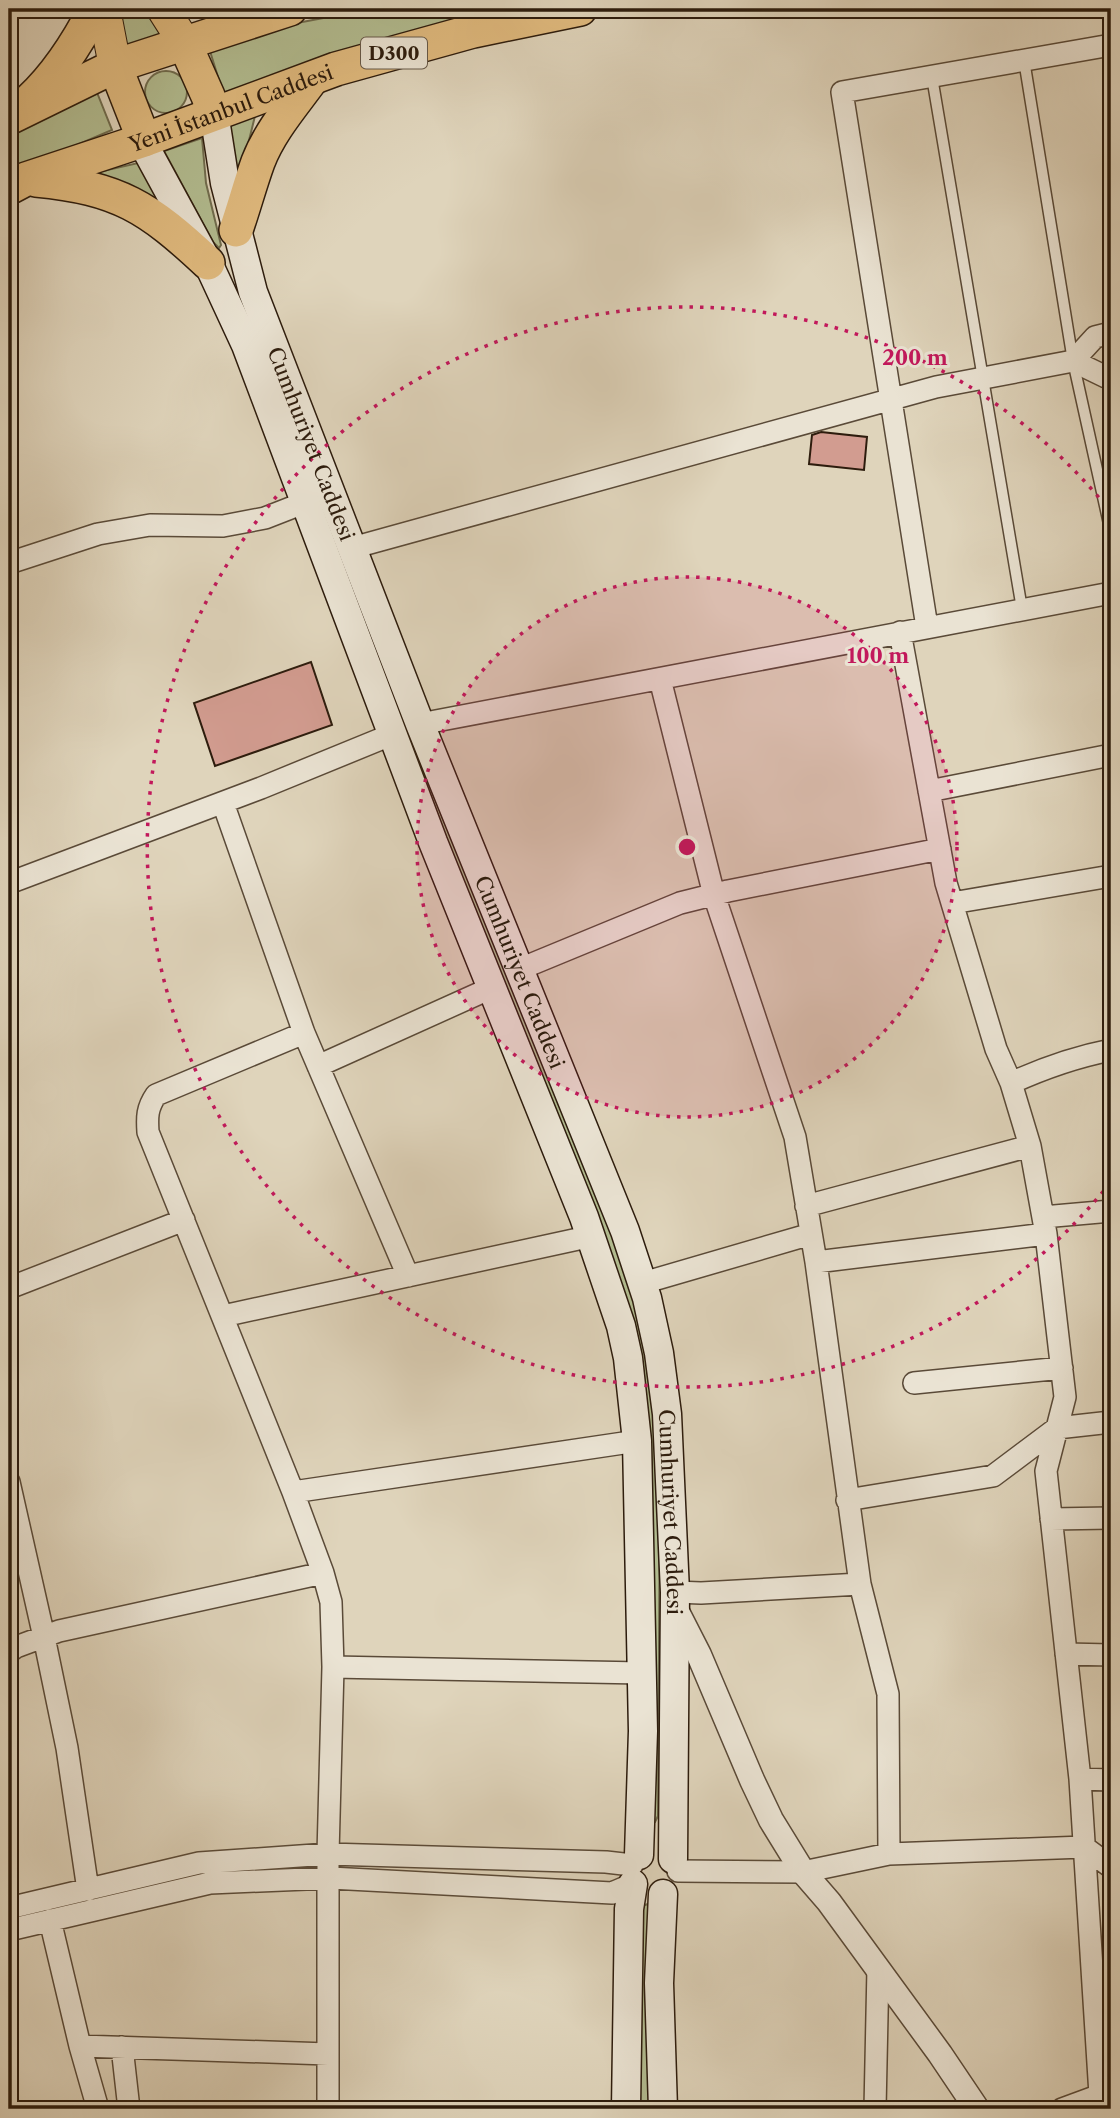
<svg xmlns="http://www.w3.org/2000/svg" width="1120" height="2118" viewBox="0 0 1120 2118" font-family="'Libre Caslon Text',serif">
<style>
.green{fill:#b2bc90;stroke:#706c4e;stroke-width:2}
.building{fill:#d29c90;stroke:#2d1c0d;stroke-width:2}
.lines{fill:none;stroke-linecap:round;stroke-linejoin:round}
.service-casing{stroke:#5a4a38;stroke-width:13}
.minor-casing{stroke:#5a4a38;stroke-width:24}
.tertiary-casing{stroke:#5a4a38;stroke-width:27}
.secondary-casing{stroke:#2d1c0d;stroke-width:31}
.primary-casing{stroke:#2d1c0d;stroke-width:34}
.trunk-casing{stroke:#2d1c0d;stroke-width:36}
.service{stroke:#eae3d3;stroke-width:10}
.minor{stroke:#eae3d3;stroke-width:21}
.tertiary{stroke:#eae3d3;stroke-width:24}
.secondary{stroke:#eae3d3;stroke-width:28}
.primary{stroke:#e0ba7e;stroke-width:32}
.trunk{stroke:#e0ba7e;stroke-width:33}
.ring{fill:none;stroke:#c2185b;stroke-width:3.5;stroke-dasharray:3.5 7}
.labels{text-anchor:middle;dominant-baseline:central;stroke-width:6;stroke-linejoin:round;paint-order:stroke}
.shield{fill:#eae3d3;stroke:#665848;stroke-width:2}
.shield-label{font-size:19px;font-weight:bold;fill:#2d1c0d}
.street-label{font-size:21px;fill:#2d1c0d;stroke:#eae3d3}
.centre{fill:#c2185b;stroke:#eae3d3;stroke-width:3.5}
.ring-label{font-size:21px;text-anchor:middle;font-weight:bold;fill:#c2185b;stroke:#eae3d3;stroke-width:6;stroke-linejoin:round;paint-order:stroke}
</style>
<rect width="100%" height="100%" fill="#dfd4bb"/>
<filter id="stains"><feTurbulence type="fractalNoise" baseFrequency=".00286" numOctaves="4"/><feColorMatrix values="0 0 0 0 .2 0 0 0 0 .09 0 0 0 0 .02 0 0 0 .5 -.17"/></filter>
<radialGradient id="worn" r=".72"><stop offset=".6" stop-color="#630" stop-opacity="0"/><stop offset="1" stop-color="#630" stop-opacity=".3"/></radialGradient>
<path class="green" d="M119 9H152L162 33 129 47 125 46Z
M371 9H510L332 58 223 93 209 48 297 23Z
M145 92a21 21 0 1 1 42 0a21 21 0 1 1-42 0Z
M96 90 112 130 9 174V133Z
M255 116 239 181 227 125Z
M202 138 206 183 221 245 219 248 213 242 164 151Z
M138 163 172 207 94 173Z
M416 756 473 883 605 1209 644 1326 660 1482 658 1816 655 1822H652L627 1303 606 1241 465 892Z
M648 1904 652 2109H639L642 1906Z"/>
<path class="building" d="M821 432 867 437 864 470 809 464 812 435Z
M311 662 332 725 215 766 194 703Z"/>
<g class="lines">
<g class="service-casing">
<path id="service" d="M1024 60 1073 361 1111 533
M932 77 1022 609"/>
</g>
<g class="minor-casing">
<path id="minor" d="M1073 361 1095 337 1111 333
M352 548 936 387 1073 361 1106 377 1111 376
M9 563 98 534 150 525 223 526 265 518 306 502
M927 627 842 92 1111 45
M900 632 946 883 996 1049 1011 1083 1030 1146 1046 1234 1065 1397 1046 1471 1080 1779 1100 2095
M660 679 714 895 795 1137 816 1262 860 1584 888 1694 889 1854
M420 724 1111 593
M929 791 1111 755
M223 803 304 1033 408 1276
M9 883 261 788 393 734
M952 903 1111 876
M520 969 680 903 728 891 940 849
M304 1033 156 1095C147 1108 147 1117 148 1132L293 1492 323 1573 331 1602 333 1667 328 1854V2109
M318 1066 491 988
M1011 1083C1044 1068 1075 1057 1111 1050
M806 1206 1030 1146
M1043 1217 1111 1211
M816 1262 1046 1234
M643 1283 811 1234
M9 1288 184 1220
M223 1316 592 1236
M914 1383 1062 1368
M9 1482 44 1637 67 1748 88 1890
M293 1492 637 1441
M847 1500 993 1476 1057 1428 1111 1422
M1051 1519 1111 1518
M675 1592 701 1593 860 1584
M9 1652 16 1647 59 1631 323 1573
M1066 1654 1111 1655
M333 1667 642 1673
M1080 1779 1111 1780
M678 1871 803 1872 889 1854 1084 1847 1111 1867
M9 1908 199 1863 328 1854 606 1862 632 1865
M50 1920 80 2046 98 2109
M9 1930 210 1883 330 1878 612 1893 633 1884
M80 2046 328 2054
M122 2047 129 2109
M875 2109 878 1968
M1062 2109 1100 2095 1110 2103"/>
</g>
<g class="tertiary-casing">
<path id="tertiary" d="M675 1608 699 1655 752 1780 771 1820 803 1872 829 1902 940 2054 977 2109"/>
</g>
<g class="secondary-casing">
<g id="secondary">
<path id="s1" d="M214 113 225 183 253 292 420 724 625 1231 647 1298 659 1353 667 1414 675 1592 673 1859"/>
<path d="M144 140 146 149 208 263 246 345 433 842 584 1217 621 1326 628 1358 637 1441 643 1731 639 1855"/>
<path d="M663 1894 659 1983 663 2109"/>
<path d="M626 2109 629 1909 633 1884"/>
</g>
</g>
<g class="primary-casing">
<path id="primary" d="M104 9 115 66
M163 9 184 42"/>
</g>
<g class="trunk-casing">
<g id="trunk">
<path d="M184 42 208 96 214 113"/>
<path d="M115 66 144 140"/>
<path d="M30 100C58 74 78 42 95 9"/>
<path d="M9 118 115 66 290 9"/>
<path d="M36 180C119 188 148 207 208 263"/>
<path id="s2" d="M9 188 26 179 144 140 336 69 473 31 580 9"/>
<path d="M236 230C244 207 250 184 258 162 270 131 292 106 311 80"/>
</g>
</g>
<use href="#service" class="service"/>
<use href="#minor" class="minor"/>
<use href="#tertiary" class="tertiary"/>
<use href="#secondary" class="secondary"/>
<use href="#primary" class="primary"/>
<use href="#trunk" class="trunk"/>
</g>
<circle cx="687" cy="847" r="270" fill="#c2185b" fill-opacity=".12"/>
<g class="ring">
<circle cx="687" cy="847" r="270"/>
<path d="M1110 1183A540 540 0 1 1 1110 511"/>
</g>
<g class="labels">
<rect class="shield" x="361" y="37.5" width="66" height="31" rx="5"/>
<g class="shield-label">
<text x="394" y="53">D300</text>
</g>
<g class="street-label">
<text stroke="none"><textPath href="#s2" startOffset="236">Yeni İstanbul Caddesi</textPath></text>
<text stroke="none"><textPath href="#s1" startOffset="346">Cumhuriyet Caddesi</textPath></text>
<text stroke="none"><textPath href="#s1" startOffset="914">Cumhuriyet Caddesi</textPath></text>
<text stroke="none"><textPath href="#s1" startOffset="1480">Cumhuriyet Caddesi</textPath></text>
</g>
</g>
<circle cx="687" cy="847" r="10" class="centre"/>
<g class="ring-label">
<text x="915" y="365">200 m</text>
<text x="878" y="663">100 m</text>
</g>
<rect width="1120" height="2118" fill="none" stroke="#dfd4bb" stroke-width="35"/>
<rect x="10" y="10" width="1099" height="2097" fill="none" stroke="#2d1c0d" stroke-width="3.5"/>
<rect x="18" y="18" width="1085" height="2083" fill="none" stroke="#2d1c0d" stroke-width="2"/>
<rect width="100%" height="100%" filter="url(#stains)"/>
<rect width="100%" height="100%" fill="url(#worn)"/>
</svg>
